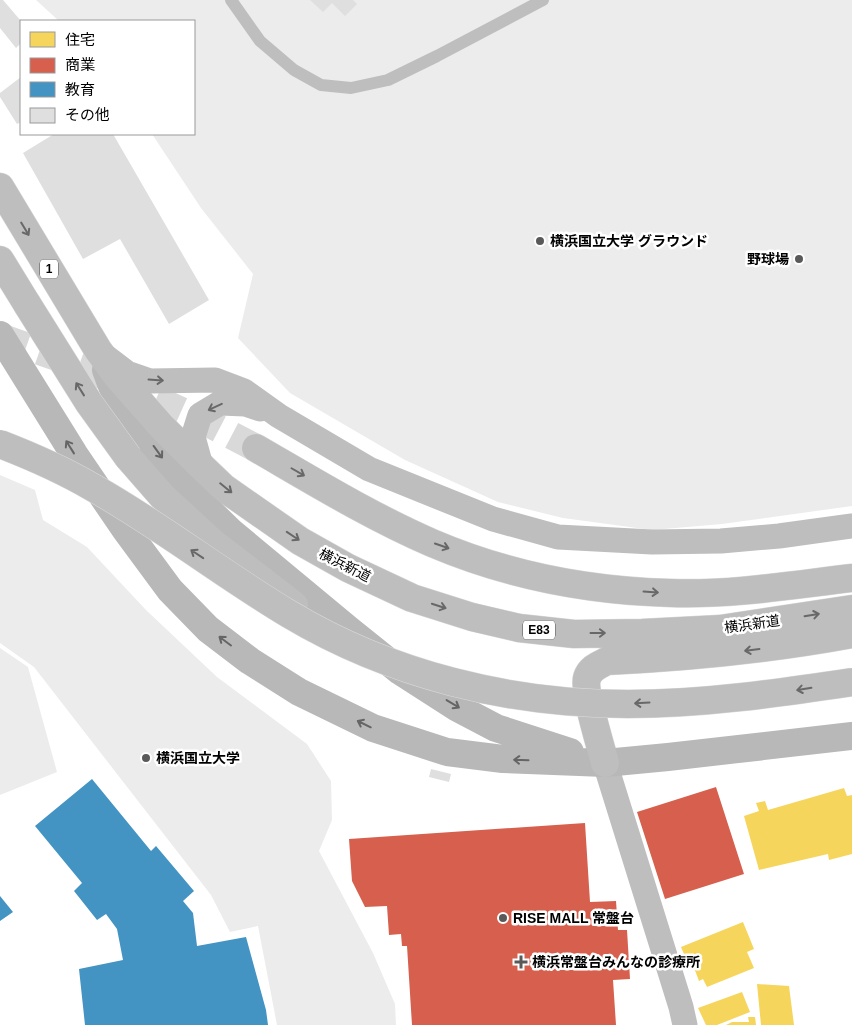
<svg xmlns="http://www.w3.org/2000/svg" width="852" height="1025" viewBox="0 0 852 1025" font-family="Arial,'Noto Sans JP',sans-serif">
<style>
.green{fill:#ececec}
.homes{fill:#f6d55c}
.shops{fill:#d6604d}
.schools{fill:#4393c3}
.building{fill:#dfdfdf}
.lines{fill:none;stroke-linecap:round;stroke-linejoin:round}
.highway-tunnel{stroke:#d9d9d9;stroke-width:28;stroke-dasharray:28 14;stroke-linecap:butt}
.highway-casing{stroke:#dbdbdb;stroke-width:29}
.lane{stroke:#bebebe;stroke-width:12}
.street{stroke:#bebebe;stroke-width:25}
.secondary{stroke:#b8b8b8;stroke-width:28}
.highway{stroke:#bebebe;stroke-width:28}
.highway-bridge-casing{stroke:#dbdbdb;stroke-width:29;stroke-linecap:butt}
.highway-bridge{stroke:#bebebe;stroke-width:28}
.oneway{stroke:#686868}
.oneway2{stroke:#656565}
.poi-dot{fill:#595959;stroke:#fff;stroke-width:2}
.labels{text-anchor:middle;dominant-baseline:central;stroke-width:5;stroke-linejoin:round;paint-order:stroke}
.shield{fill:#fff;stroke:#4c4c4c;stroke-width:1}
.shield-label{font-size:12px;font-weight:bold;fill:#000}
.poi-label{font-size:14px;font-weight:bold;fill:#000;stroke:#fff;text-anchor:start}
.street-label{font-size:14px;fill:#000;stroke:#fff}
</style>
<rect width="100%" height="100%" fill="#fff"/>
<path class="green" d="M36 0H852V506L722 524 652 530 563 518 498 502 405 460 290 393 238 338 253 274 201 208 152 134H194V21H59Z
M0 475 35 490 43 520 87 547 146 610 217 677 307 744 331 781 332 820 319 851 373 953 395 1004 396 1025H277L258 926 230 932 211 895 34 667 0 643Z
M0 648 28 667 57 772 0 795Z"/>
<path class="homes" d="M844 788 847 796 852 795V854L829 860 828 854 759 870 744 816 759 811 756 803 765 801 768 810Z
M743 922 754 949 747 952 754 968 707 987 703 979 699 981 693 965 689 966 681 947Z
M757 984 789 986 794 1025H761Z
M742 992 750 1012 717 1025H706L698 1008Z
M748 1017H755L756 1025H726L732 1022H749Z"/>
<path class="shops" d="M716 787 744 874 665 899 637 812Z
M585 823 590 902 616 901 618 930H627L630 979 613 980 616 1025H412L407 946H402L401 934 389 935 387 906 365 907 352 881 349 839Z"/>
<path class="schools" d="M92 779 151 851 156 846 194 891 183 901 193 913 197 946 246 937 266 1010 268 1025H85L79 969 123 960 117 929 106 914 97 920 74 891 82 883 35 826Z
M0 896 13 912 0 921Z"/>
<path class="building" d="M0 0H3L21 21V43L16 48 0 28Z
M310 0H353L357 4 345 16 332 3 323 12Z
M21 77V122L17 124 0 97V93Z
M54 134H113L209 300 169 324 120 239 83 259 23 153Z
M431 769 451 774 449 782 429 777Z"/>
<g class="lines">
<path class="highway-tunnel" d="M0 337 82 366 208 423 256 448"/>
<g class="highway-casing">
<path id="highway" d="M0 187 98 350 117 376 162 427 201 466 224 488 300 541 348 568 412 598 472 617 519 628 574 634 642 633 720 629 852 609
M0 260 27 304
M256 448C313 481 370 516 432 543 507 575 590 591 671 593 732 595 792 585 852 578
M128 457 162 496 212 542 294 605
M605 763C601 747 583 690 587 678 590 668 599 665 607 661 690 657 771 649 852 634"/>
</g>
<path class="lane" d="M231 0 260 41 294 70 321 85 351 88 388 80 437 56 543 0"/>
<path class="street" d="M106 357 127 373 150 381 215 380 244 391 279 416 369 469 493 519 558 537 652 542 721 541 779 536 852 526
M201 466 193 437 200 415 220 403 245 404 260 409
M605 763 681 1007 685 1025"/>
<path class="secondary" d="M0 335 74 454 125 529 170 590 208 629 250 661 299 692 373 728 447 752 503 759 605 763 668 757 852 736
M106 370 113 389 166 463 199 501 231 532 349 630 400 671 456 707 496 728 570 752"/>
<use href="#highway" class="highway"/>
<g class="highway-bridge-casing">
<path id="highway-bridge" d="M27 304 89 403 128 457
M0 444C31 456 63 470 92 487 160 525 222 574 289 614 391 675 510 704 628 704 703 704 778 693 852 682"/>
</g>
<use href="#highway-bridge" class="highway-bridge"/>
</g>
<defs><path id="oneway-shaft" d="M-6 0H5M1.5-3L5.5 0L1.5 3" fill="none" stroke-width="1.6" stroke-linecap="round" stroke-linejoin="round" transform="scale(1.25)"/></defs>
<g class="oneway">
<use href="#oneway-shaft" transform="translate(25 229) rotate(59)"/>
<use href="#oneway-shaft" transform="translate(156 380) rotate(4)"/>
<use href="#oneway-shaft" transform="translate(80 389) rotate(-122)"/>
<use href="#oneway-shaft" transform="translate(215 407) rotate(155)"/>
<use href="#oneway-shaft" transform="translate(298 472) rotate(30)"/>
<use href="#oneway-shaft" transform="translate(226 488) rotate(39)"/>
<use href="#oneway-shaft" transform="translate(293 536) rotate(34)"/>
<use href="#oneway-shaft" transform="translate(442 546) rotate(19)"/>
<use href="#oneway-shaft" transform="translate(197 554) rotate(-146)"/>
<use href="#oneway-shaft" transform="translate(651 592) rotate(4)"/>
<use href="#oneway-shaft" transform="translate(439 606) rotate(18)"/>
<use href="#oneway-shaft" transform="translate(812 615) rotate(-9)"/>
<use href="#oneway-shaft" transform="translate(598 633)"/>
<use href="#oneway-shaft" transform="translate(752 650) rotate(173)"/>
<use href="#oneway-shaft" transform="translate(804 689) rotate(171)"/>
<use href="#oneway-shaft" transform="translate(642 703) rotate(177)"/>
</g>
<g class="oneway2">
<use href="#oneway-shaft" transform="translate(70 447) rotate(-122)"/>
<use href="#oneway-shaft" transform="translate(158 452) rotate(54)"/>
<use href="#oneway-shaft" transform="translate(225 641) rotate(-143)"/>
<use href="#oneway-shaft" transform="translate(453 704) rotate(31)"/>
<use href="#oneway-shaft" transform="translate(364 724) rotate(-154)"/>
<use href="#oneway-shaft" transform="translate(521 760) rotate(-178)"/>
</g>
<g class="poi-dot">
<circle cx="540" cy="241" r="5"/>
<circle cx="799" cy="259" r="5"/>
<circle cx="146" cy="758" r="5"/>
<circle cx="503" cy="918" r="5"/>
<path d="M518.5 954.5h5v5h5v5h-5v5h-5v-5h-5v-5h5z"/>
</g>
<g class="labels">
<g class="shield">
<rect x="40" y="259.5" width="18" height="19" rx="4"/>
<rect x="523" y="620.5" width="32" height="19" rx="4"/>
</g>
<g class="shield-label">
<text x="49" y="269">1</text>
<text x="539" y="630">E83</text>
</g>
<g class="poi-label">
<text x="550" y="241">横浜国立大学 グラウンド</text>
<text x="789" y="259" text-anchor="end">野球場</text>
<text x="156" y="758">横浜国立大学</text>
<text x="513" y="918">RISE MALL 常盤台</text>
<text x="532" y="962">横浜常盤台みんなの診療所</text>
</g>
<g class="street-label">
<text transform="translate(345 565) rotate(27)">横浜新道</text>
<text transform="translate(752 624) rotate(-8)">横浜新道</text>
</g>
</g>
<rect x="20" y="20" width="175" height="115" fill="#ffffff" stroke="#999999"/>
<rect x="30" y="32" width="25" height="15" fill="#f6d55c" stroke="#999999"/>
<text x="65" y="45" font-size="15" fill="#000000">住宅</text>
<rect x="30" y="58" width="25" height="15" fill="#d6604d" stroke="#999999"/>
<text x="65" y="70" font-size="15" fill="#000000">商業</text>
<rect x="30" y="82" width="25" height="15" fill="#4393c3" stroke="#999999"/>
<text x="65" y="95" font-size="15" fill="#000000">教育</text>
<rect x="30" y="108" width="25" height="15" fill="#dfdfdf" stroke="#999999"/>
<text x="65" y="120" font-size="15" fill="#000000">その他</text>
</svg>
